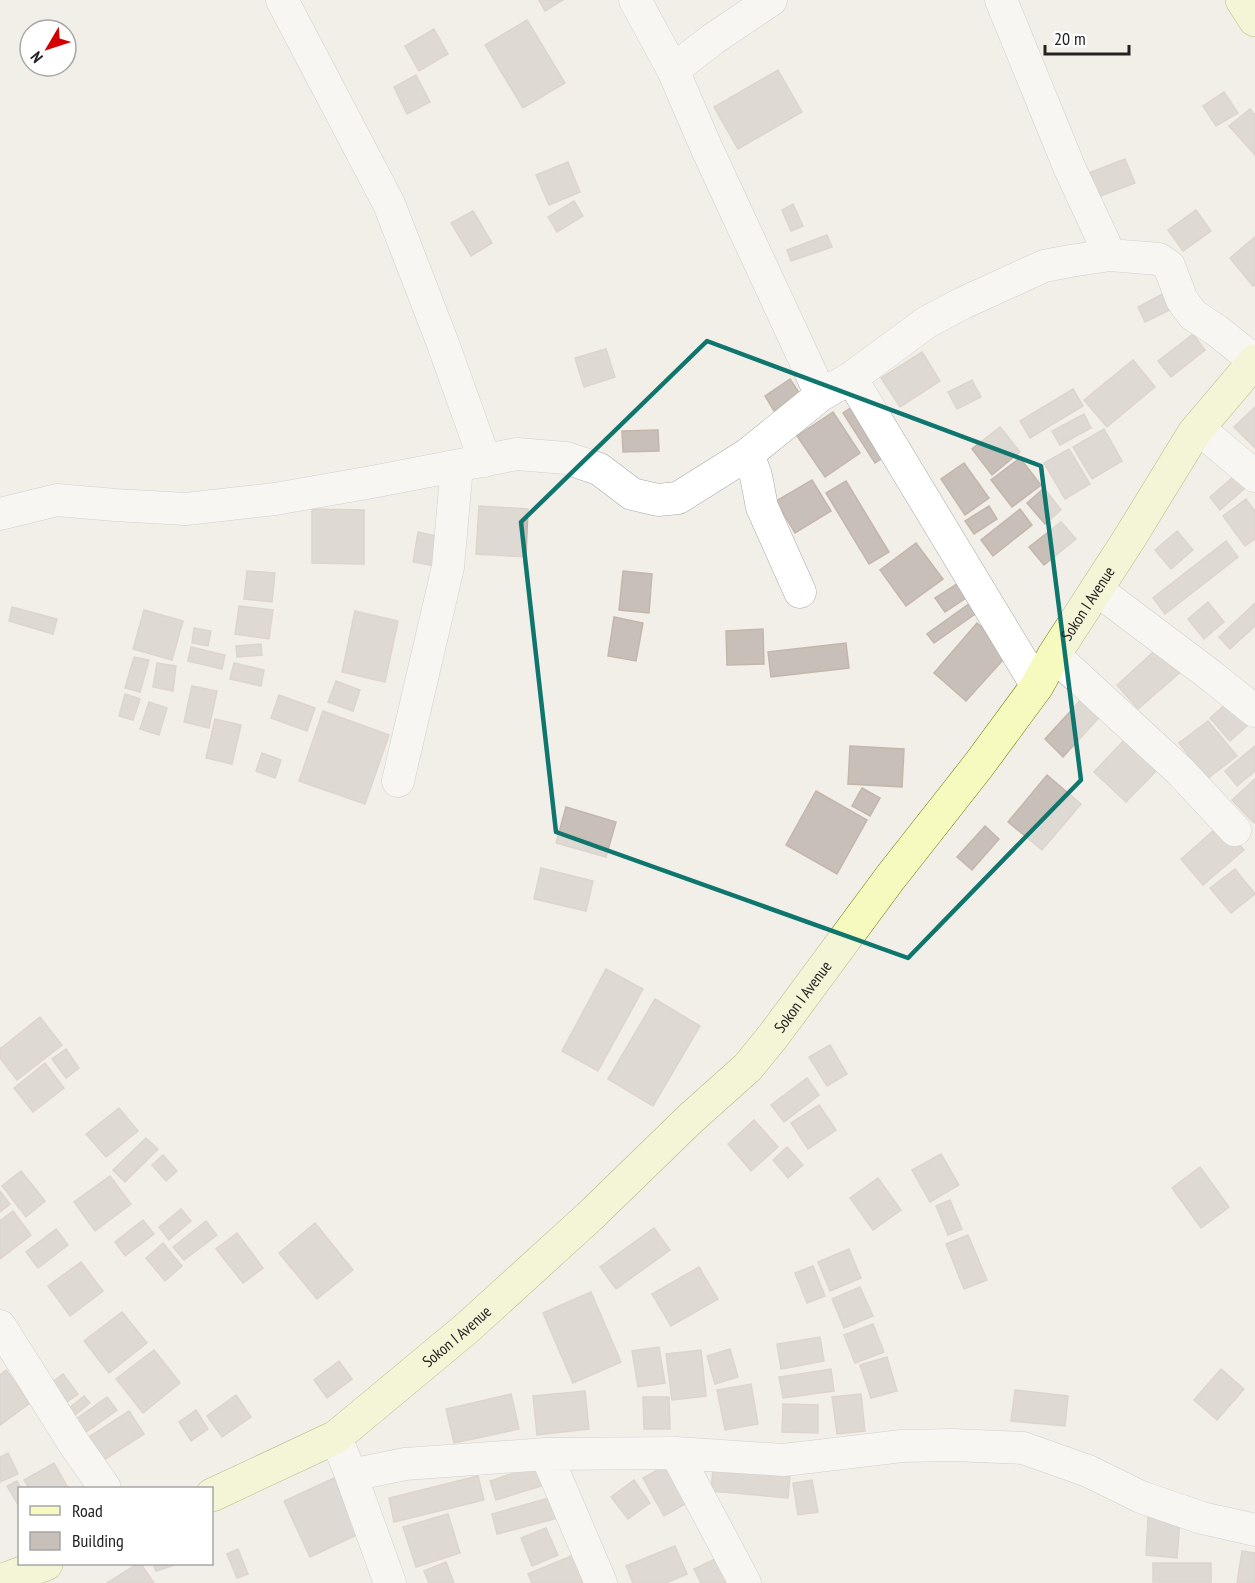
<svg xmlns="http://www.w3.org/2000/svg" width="1255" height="1583" viewBox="0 0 1255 1583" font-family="'PT Sans Narrow',sans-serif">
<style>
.building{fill:#c7bfb8;stroke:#c4b6ab;stroke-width:1.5}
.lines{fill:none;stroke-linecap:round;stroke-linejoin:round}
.street-casing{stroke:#a9a9a9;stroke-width:33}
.secondary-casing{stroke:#707d05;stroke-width:34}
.street{stroke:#fff;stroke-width:32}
.secondary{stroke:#f7fabf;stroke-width:33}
.marked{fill:none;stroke:#0f766e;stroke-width:4.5;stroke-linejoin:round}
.labels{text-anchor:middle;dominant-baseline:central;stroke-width:5;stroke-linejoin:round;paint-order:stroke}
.street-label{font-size:16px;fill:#222;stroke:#fff}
</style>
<rect width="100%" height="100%" fill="#f2efe9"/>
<path class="building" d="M539 0H563L545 11Z
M527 20 565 83 523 108 485 45Z
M434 29 448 54 419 71 405 46Z
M778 70 802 112 738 149 714 107Z
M416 75 430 102 407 114 394 87Z
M1224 92 1238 113 1216 126 1203 106Z
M1250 109 1255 115V155L1229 126Z
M1125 159 1135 183 1098 197 1089 173Z
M568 162 580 192 549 205 536 175Z
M574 201 583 216 557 232 548 217Z
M793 204 803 226 791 231 782 210Z
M1196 210 1211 231 1183 251 1168 230Z
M473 211 492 243 471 256 451 223Z
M827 235 832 247 791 261 787 250Z
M1255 237V285L1253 286 1230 258Z
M1166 292 1174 308 1145 322 1138 307Z
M1193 334 1205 350 1171 377 1158 361Z
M606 349 615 377 584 387 575 358Z
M922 352 940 381 900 407 881 378Z
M1133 360 1155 387 1107 427 1084 400Z
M790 379 800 394 774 411 765 396Z
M972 380 981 397 957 409 948 392Z
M1073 389 1083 406 1030 438 1020 421Z
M858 403 890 453 875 463 843 413Z
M1255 407V448L1234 427Z
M833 412 860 453 825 477 797 436Z
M1084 414 1091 428 1060 445 1052 431Z
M1000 427 1020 452 992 475 972 449Z
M1104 429 1122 461 1092 479 1073 447Z
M658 430 659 451 623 452 622 431Z
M1069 449 1090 484 1065 499 1044 463Z
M1020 458 1041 485 1012 507 991 480Z
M964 463 989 498 965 515 941 479Z
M1240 471 1251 483 1220 510 1210 497Z
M812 480 831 511 795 533 776 501Z
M846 481 889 552 869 564 826 493Z
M1044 488 1061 510 1045 524 1027 503Z
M1246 499 1255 511V539L1245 546 1223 516Z
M479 506 528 509 526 557 476 554Z
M989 506 997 519 974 534 965 521Z
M312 509 364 510V564L312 563Z
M1020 509 1032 525 993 556 981 540Z
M1061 522 1076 539 1044 565 1029 547Z
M1177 531 1193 550 1171 569 1155 550Z
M418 532 441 537 435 566 413 562Z
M1226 541 1238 557 1165 614 1153 598Z
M916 543 943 579 906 606 880 570Z
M247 571 275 573 272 602 244 599Z
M623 571 652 574 649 613 619 610Z
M963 580 972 594 945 612 935 598Z
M977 598 985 607 934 643 927 634Z
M1208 602 1224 622 1204 639 1188 619Z
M1255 603V626L1230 649 1219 637Z
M239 606 273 610 269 639 235 634Z
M12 607 57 619 53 634 9 621Z
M144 610 183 621 172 660 133 649Z
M355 611 398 621 385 682 342 672Z
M614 617 643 623 636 661 608 656Z
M977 623 1010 652 966 701 934 673Z
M194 628 211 631 208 646 192 643Z
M763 629 764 664 727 665 726 631Z
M846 643 849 668 771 677 768 652Z
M261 644 262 655 237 657 236 646Z
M1161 645 1183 670 1138 709 1117 685Z
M191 647 225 655 222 669 188 661Z
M134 657 149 660 140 692 125 688Z
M157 663 176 666 173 691 153 687Z
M234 663 264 670 261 686 230 679Z
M336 681 360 690 353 711 328 702Z
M192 686 217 691 209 728 184 722Z
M125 694 140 699 133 720 119 716Z
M1086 694 1105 711 1063 757 1045 739Z
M279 695 315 708 307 731 271 718Z
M149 702 167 708 159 735 140 729Z
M1228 702 1248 725 1230 741 1210 718Z
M323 711 389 735 365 804 299 781Z
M215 719 241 725 232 764 206 758Z
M1208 721 1237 756 1207 779 1179 743Z
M1130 734 1163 764 1126 802 1094 772Z
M850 746 904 749 902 787 848 784Z
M1255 746V771L1237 786 1225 771Z
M262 753 281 760 275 778 256 771Z
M1047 775 1081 804 1042 850 1008 822Z
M1255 779V822L1254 823 1232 800Z
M862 788 880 798 870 816 852 806Z
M816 791 867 820 837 874 786 845Z
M566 807 616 822 606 857 556 843Z
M1222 823 1244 850 1203 885 1181 859Z
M985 826 999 839 972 870 957 857Z
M541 868 593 881 586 911 534 899Z
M1235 869 1255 894 1231 913 1210 888Z
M606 969 643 989 598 1071 562 1051Z
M655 999 700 1026 653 1106 608 1079Z
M40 1017 62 1045 17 1080 0 1058V1049Z
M830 1045 847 1074 827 1086 809 1057Z
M66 1049 79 1068 66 1078 52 1059Z
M45 1063 64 1088 33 1112 14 1088Z
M807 1078 819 1095 784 1122 771 1105Z
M819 1105 836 1130 808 1149 791 1123Z
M119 1108 138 1131 106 1157 86 1134Z
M754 1120 778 1147 751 1171 728 1144Z
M146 1138 158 1149 125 1182 113 1170Z
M787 1147 803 1165 788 1178 773 1160Z
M941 1154 959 1185 930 1202 912 1170Z
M163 1155 177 1171 166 1181 152 1165Z
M1200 1167 1229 1207 1201 1228 1172 1188Z
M21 1171 45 1201 26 1217 2 1186Z
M110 1176 131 1204 95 1231 74 1202Z
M878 1178 901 1210 873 1230 850 1198Z
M0 1191 10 1204 0 1212Z
M950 1200 962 1229 948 1235 936 1206Z
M181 1209 191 1221 169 1240 159 1227Z
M13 1211 31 1235 0 1259V1221Z
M143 1220 154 1234 125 1256 115 1242Z
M206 1221 217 1235 184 1260 173 1247Z
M315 1223 353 1270 317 1299 279 1253Z
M654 1228 670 1250 616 1289 600 1267Z
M56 1229 68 1245 38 1268 26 1252Z
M237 1233 263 1268 243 1283 216 1249Z
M968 1235 987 1280 964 1289 946 1244Z
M163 1243 182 1266 165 1281 146 1258Z
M849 1249 861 1278 830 1291 818 1262Z
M81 1262 103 1291 70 1316 48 1286Z
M813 1266 825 1296 807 1303 795 1273Z
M699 1267 718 1299 671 1326 652 1294Z
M860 1287 873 1316 844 1328 832 1299Z
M591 1292 621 1362 573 1383 543 1313Z
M122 1312 147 1343 109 1373 84 1341Z
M873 1324 884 1352 855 1363 844 1335Z
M820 1337 824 1361 781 1369 777 1344Z
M659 1347 665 1383 638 1387 632 1351Z
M730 1349 738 1377 715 1384 707 1356Z
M154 1350 180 1383 143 1413 116 1379Z
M701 1350 706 1396 672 1400 666 1354Z
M887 1357 897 1391 871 1398 860 1365Z
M339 1361 352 1379 327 1398 314 1380Z
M831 1369 834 1391 783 1398 779 1377Z
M1221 1369 1244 1389 1217 1420 1194 1400Z
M6 1370 30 1403 0 1425V1375Z
M63 1374 78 1394 66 1403 51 1383Z
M751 1384 758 1424 725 1430 717 1390Z
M1015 1390 1068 1396 1065 1426 1011 1421Z
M585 1391 589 1429 537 1435 533 1396Z
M511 1394 519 1429 454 1443 446 1409Z
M861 1394 865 1431 837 1434 832 1397Z
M236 1395 251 1417 222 1437 207 1416Z
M84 1396 90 1403 75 1415 69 1408Z
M107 1397 117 1410 85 1433 75 1420Z
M643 1397H669L670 1429H644Z
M783 1404 818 1405V1433L782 1432Z
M196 1410 208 1429 191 1441 179 1422Z
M129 1411 144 1434 104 1460 89 1437Z
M8 1453 18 1474 0 1482V1457Z
M672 1462 694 1499 664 1516 643 1478Z
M54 1463 68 1488H29L24 1480Z
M544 1463 551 1483 496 1500 490 1481Z
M713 1468 790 1476 788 1498 711 1491Z
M478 1476 484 1500 394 1522 389 1498Z
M334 1478 359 1534 310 1557 284 1501Z
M634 1480 650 1503 628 1519 611 1497Z
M812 1480 818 1512 798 1515 793 1483Z
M17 1481 21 1488H20V1508L7 1486Z
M556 1496 562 1517 497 1534 492 1514Z
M448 1514 460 1553 416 1567 403 1527Z
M1148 1517 1180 1519 1177 1558 1146 1555Z
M546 1528 558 1555 532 1566 521 1538Z
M675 1546 687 1574 666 1583H633L626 1566Z
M238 1549 248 1574 237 1578 227 1554Z
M1242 1551 1255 1553V1583H1237Z
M581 1552 594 1583H532L528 1574Z
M721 1556 733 1579 725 1583H701L694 1569Z
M446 1562 454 1583H429L424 1571Z
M1153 1563H1211V1582H1153Z
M137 1564H141L154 1583H107Z
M153 1564H178L156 1571Z"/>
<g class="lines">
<g class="street-casing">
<path id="street" d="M282 0 389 204 442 341 485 461
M635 0 673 70 707 149 821 395
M1001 0 1070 169 1110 255
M673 70 713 39 771 0
M851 378 1037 686
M1198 428 1255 476
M748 454 756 476 762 507 800 592
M0 514 57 500 115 505 186 509 275 499 372 482 517 454 566 458 599 469 632 494 658 500 678 498 748 454 821 395 851 378 927 322 963 303 1044 266 1070 261 1110 255 1159 259 1169 266 1182 300 1193 315 1216 330 1255 361
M1096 589 1214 678 1255 711
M1054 655 1180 771 1235 830
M398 781 448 567 457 466
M0 1326 73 1442 105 1488
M336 1437 351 1475 390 1583
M676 1453 745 1583
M546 1454 601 1583
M351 1475 405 1464 546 1454 676 1453 784 1460 902 1446 953 1445 1023 1448 1088 1471 1141 1497 1202 1518 1255 1530"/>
</g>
<g class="secondary-casing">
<g id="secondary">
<path d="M1242 0 1255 20"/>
<path id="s1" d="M212 1495 336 1437 467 1328 589 1217 691 1118 748 1067 774 1035 890 878 978 766 1037 686 1054 655 1129 539 1194 433 1255 361"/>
<path d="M0 1581 46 1564"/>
</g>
</g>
<use href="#street" class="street"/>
<use href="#secondary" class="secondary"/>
</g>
<path d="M0 0H1255V1583H0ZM707 341 1041 466 1081 780 908 958 556 832 521 522Z" fill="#f2efe9" fill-opacity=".55" fill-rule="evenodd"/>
<path class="marked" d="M707 341 1041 466 1081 780 908 958 556 832 521 522Z"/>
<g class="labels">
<g class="street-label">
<text stroke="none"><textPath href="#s1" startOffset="1266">Sokon I Avenue</textPath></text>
<text stroke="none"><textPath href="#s1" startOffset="780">Sokon I Avenue</textPath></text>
<text stroke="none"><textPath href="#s1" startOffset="294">Sokon I Avenue</textPath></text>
</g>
</g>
<rect x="18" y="1487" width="195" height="78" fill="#ffffff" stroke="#a7a7a7" stroke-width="1.5"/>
<rect x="30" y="1506" width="30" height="9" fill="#f7fabf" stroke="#a7a7a7" stroke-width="1.5"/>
<text x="72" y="1517" font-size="18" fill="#222222">Road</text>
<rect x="30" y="1532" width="30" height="18" fill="#c7bfb8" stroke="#a7a7a7" stroke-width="1.5"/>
<text x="72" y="1547" font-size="18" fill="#222222">Building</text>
<g transform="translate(48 48) rotate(231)"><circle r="28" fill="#ffffff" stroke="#a7a7a7" stroke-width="1.5"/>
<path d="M0-4.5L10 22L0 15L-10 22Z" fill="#d40000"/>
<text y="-9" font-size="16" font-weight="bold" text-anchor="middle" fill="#222222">N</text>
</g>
<path d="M1045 45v9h84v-9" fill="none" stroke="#222222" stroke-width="3"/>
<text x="1054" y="45" font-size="18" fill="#222222" stroke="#ffffff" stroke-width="4.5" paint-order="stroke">20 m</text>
</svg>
